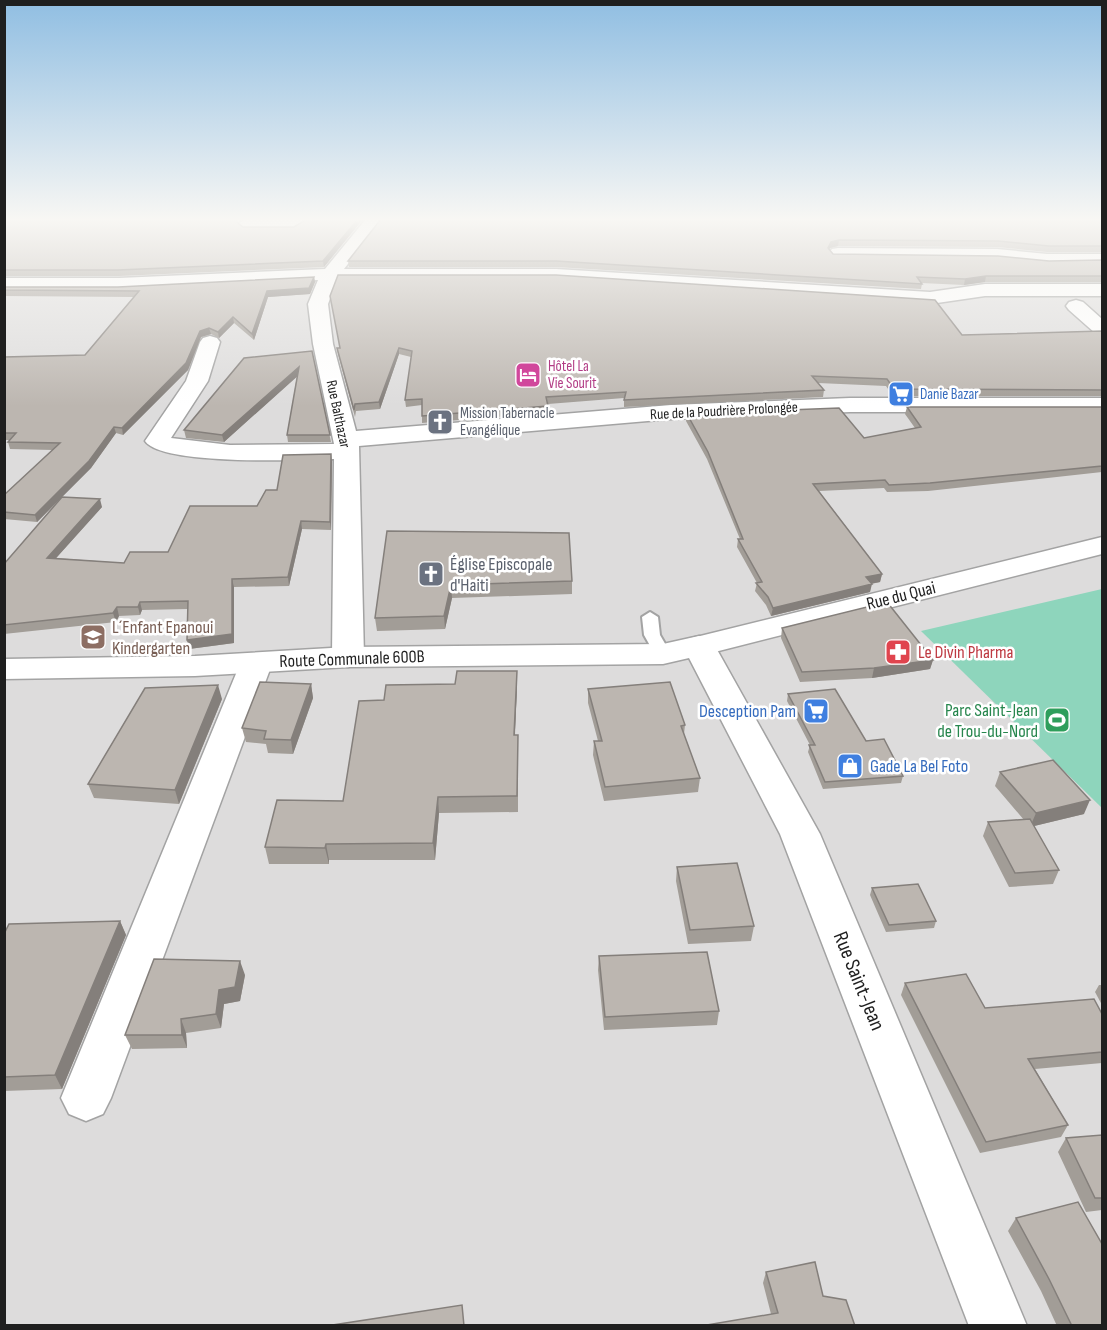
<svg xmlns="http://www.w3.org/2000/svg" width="1107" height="1330" viewBox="0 0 1107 1330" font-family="'Sofia Sans Condensed',sans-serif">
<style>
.residential{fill:#dddcdc}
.pitch{fill:#8ed5bc}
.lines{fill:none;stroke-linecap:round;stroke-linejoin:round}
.service-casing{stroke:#a3a3a3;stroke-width:4}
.minor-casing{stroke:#a3a3a3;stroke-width:3}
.tertiary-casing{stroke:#a3a3a3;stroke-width:3}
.service{fill:#fff;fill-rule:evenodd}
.minor{fill:#fff;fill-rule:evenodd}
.tertiary{fill:#fff;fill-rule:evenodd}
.wall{fill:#a29d97}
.shaded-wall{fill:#847f7b}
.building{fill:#bcb6b0;stroke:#847f7b;stroke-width:1.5}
.labels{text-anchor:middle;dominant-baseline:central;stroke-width:5;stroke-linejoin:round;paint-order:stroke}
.far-hotel-label{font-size:15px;fill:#b23c85;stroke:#fff;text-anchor:start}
.far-shop-label{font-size:15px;fill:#366cbe;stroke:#fff;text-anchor:start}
.far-street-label{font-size:15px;fill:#1f1f1f;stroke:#fff}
.far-worship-label{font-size:15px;fill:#5b616d;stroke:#fff;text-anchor:start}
.worship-label{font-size:18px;fill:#5b616d;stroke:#fff;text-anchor:start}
.street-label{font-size:18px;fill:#1f1f1f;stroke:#fff}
.education-label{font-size:18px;fill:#785e54;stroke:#fff;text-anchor:start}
.health-label{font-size:18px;fill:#be3a42;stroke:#fff;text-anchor:start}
.leisure-label{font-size:18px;fill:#27864d;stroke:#fff;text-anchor:end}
.shop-label{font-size:18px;fill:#366cbe;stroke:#fff;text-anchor:end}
.near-street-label{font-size:21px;fill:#1f1f1f;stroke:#fff}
</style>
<rect width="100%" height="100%" fill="#efede7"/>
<path class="residential" d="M5 219H1102V1325L5 1326Z"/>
<path class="pitch" d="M1102 589V808L921 631Z"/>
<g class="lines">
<g class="service-casing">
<path id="service" d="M650 612 658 617 660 635 671 654 669 658H657L644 635 642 617Z"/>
</g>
<g class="minor-casing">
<path id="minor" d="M312 219 301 228 295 230H244L236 225 244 220Z
M366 219H383L344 269H556L930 292 985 284H1102V296H985L930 304 556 279H337L328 304 333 344 356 431 671 405 850 398H1102V412H850L671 419 359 446 364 657 360 664 348 667 336 664 332 657 334 459C301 460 162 466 145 441L186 381 200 342 203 338 210 336 217 338 220 342 208 381 171 438 230 445 334 444 313 344 308 304 318 280 119 290H4V278H119L325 269Z
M838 248 997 249 1047 254H1102V264H1047L997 259 832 257 829 253 832 249Z
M1076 300 1083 302 1102 319V335L1095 333 1069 310 1066 306 1069 302Z
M1102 537V554L699 656 688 653 683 646 688 639Z
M256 654 268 657 272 664 111 1098 103 1114 86 1121 69 1114 61 1098 240 664 244 657Z"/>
</g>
<g class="tertiary-casing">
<path id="tertiary" d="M699 636 710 639 715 646 820 834 1027 1326H969L780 834 689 658 663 664 348 667 195 676 4 679V659L195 656 348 647 663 644Z"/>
</g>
<use href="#service" class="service"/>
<use href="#minor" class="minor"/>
<use href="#tertiary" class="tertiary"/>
</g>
<path class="wall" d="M4 219 237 222 243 227H294L363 219 324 267 119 276H4Z
M1102 219V252H1047L997 247 838 246 830 248 829 249 833 254 1049 261 1102 260V284V282H985L964 285 921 283 922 284 921 289 556 267H349L348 261Z
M314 277 315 282 310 294 268 297 254 340 234 323 219 338 211 334 201 337 188 370 123 435 116 433 91 468 62 497 102 507 56 558 124 563 168 552 257 506 277 490 332 461 331 530 302 529 289 586 234 587V643L189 649 187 640 188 609 142 610 140 615 119 616 116 622 4 634V564L61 498 37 522 4 519V495L53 450 10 449 8 442 10 440H4V357L85 355 134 297 4 296V287H118Z
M1102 331V396H893L886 386 818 383 824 390 823 397 624 407V398L548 404V413L422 423V405L406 407 405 400 411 357 399 354 380 409 356 411 355 417 338 354 337 348 962 335Z
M312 351 331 442H288L287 435 297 376 224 442 186 438 184 430Z
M907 407H1102V472L928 491 887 492 884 488 819 491 882 574 880 582 871 584 870 592 771 616 766 605 755 591 757 583 737 547 738 539H740L707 459 686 421 687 414 864 438 915 428 905 414Z
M387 531 572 581V594L452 598 445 629 377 631 375 618Z
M782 628 933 660 930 669 872 678 800 682 781 638Z
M517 671V687L515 735 518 751V812L439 813 435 860H329V864H269L265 847 343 801 384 700Z
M311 684 313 698 293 754 268 753 266 744 246 742 242 728Z
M588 689 685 725 684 734 700 778 698 792 604 801 593 755 594 741H598L588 703Z
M788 694 866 741 903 776 901 783 823 789 808 752 810 745 787 701Z
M222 699 179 804 94 798 88 784Z
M1000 772 1084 814 1034 826 1059 870 1053 884 1009 887 983 836 988 822 1024 820 995 786Z
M677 867 754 926 751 941 688 944 676 881Z
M872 888 936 921 934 928 886 932 870 895Z
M120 921 126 935 62 1089 4 1091V934Z
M599 956 719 1011 717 1025 604 1030 598 970Z
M245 975 240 1001 224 1004 221 1028 186 1033 187 1048 132 1049 125 1035Z
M905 983 985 1008 1102 1014V1063L1035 1069 1068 1125 1061 1137 980 1153 901 995Z
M1099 985H1102V1005L1095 992Z
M1102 1135V1210L1086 1212 1058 1152 1066 1138Z
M1016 1218 1102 1326H1057L1041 1291 1008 1231Z
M766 1272 823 1296 855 1326 771 1314 763 1283Z"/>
<path class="shaded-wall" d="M358 219H363L324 267 323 261Z
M839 240 838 246 830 248 827 253 828 248 831 242Z
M986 276 985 282 964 285 965 279Z
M314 277 315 282 310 294 268 297 254 340 252 334 267 291Z
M233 317 234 323 219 338 218 332Z
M209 328 211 334 201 337 188 370 123 435 122 428 200 331Z
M399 348V354L380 409 379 402Z
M299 367 300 374 224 442 222 435Z
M114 427 116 433 91 468 37 522 35 515Z
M331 454 332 461 331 530 330 522Z
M100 499 102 507 49 566 47 558Z
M301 521 302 529 289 586 288 577Z
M882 574 880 582 864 585 866 577Z
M232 579 234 587V643L189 649 187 640Z
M872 584 870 592 771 616 773 608Z
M451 585 452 598 445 629 444 616Z
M140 602 142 610 140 615 138 607Z
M117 607 119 616 116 622 113 613Z
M933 660 930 669 872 678 874 668Z
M517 671V687L514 751V735Z
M311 684 313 698 293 754 291 740Z
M218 685 222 699 179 804 175 790Z
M438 797 439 813 435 860 433 843Z
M1090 800 1084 814 1030 827 1036 813Z
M326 844 329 860V864L325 848Z
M120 921 126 935 62 1089 55 1075Z
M240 961 245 975 240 1001 224 1004 221 1028 216 1014 219 990Z
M181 1019 186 1033 187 1048 182 1035Z"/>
<path class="building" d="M4 219H233L243 227H294L307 219H358L323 261 118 270H4Z
M381 219H1102V246H1049L998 241 839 240 831 242 828 248 833 254 998 256 1049 261 1102 260V276H986L965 279 917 277 922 284 556 261H348Z
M338 275H556L935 300 962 335 1102 331V390L894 389 887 379 812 376 824 390 624 400 626 392 546 397 548 406 422 416V399L405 400 412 351 399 348 379 402 355 404 354 410 337 348H340L330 296Z
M314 277 309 288 267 291 252 334 233 317 218 332 209 328 200 331 186 363 122 428 114 427 89 461 35 515 4 512V495L60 443 8 442 16 433H4V357L85 355 139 291 4 290V287H118Z
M312 351 330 435H287L299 367 222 435 184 430 244 358Z
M907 407H1102V466L930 483 889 485 885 480 813 484 882 574 866 577 872 584 773 608 768 597 756 583 762 582 738 539H743L708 452 687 414 839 408 864 438 921 427Z
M331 454 330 522 301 521 288 577 232 579V634L187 640 188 601 140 602 138 607H117L113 613 4 625V564L62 497 100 499 47 558 124 563 130 552H168L190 506H257L266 490H277L283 455Z
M387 531 569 533 572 581 451 585 444 616 375 618Z
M887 602 933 660 874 668 802 672 782 628Z
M457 671H517L514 735H518L517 796 438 797 433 843 326 844 325 848 265 847 277 800 343 801 359 701 384 700 386 685 455 684Z
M260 682 311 684 291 740 264 739 266 731 242 728Z
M670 682 685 725 681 726 700 778 605 787 594 741H602L588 689Z
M218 685 175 790 88 784 145 688Z
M835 689 866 741 884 739 903 776 825 782 809 745H815L788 694Z
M1053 760 1090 800 1036 813 1000 772Z
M1030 819 1059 870 1015 873 988 822Z
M737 863 754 926 690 930 677 867Z
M918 884 936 921 889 925 872 888Z
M120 921 55 1075 4 1077V934L9 924Z
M707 952 719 1011 605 1017 599 956Z
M154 959 240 961 235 987 219 990 216 1014 181 1019 182 1035H125Z
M966 974 985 1008 1094 999 1102 1014V1052L1028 1059 1068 1125 986 1142 905 983Z
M1102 1135V1198H1095L1066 1138Z
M1078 1202 1102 1244V1326H1072L1049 1279 1016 1218Z
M815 1262 823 1296 846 1300 855 1326H701L778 1313 766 1272Z
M462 1305 464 1326H333V1325Z"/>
<linearGradient id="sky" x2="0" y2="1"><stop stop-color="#90bee2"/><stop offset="0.54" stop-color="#f8f7f4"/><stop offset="1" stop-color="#f8f7f4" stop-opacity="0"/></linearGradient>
<rect width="1107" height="406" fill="url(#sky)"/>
<defs>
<g id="hotel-square" transform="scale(1.35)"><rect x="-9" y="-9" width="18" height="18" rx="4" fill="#d1479c" stroke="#fff"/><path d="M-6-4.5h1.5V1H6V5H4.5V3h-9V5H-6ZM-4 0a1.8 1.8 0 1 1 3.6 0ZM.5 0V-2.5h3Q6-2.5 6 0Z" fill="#fff"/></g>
<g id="supermarket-square" transform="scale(1.35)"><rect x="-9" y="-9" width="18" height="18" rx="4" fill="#3f7fe0" stroke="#fff"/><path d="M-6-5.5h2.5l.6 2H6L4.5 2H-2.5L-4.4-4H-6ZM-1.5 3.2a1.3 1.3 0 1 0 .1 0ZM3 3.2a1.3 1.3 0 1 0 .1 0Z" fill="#fff"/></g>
<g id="church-square" transform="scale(1.35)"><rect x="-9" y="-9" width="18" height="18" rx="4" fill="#6b7280" stroke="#fff"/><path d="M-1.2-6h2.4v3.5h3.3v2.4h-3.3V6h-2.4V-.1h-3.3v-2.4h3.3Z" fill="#fff"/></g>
<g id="school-square" transform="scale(1.35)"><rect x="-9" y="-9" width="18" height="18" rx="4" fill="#8d6e63" stroke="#fff"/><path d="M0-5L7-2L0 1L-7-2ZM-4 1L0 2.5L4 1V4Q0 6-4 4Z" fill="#fff"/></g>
<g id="pharmacy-square" transform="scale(1.35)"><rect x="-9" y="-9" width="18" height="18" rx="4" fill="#e0444e" stroke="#fff"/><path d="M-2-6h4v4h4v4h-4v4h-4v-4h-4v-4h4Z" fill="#fff"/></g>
<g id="stadium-square" transform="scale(1.35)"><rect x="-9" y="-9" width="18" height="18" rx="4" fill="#2e9e5b" stroke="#fff"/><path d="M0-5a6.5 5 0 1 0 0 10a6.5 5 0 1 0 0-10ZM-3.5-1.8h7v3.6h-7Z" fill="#fff"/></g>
<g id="shop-square" transform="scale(1.35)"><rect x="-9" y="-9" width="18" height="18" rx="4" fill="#3f7fe0" stroke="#fff"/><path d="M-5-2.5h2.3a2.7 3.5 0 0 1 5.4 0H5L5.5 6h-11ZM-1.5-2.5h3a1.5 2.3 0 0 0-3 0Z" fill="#fff"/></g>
</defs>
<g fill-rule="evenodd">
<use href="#hotel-square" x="528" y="375"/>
<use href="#supermarket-square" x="901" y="394"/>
<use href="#church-square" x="440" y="422"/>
<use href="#church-square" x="431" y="574"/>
<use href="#school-square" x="93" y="637"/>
<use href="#pharmacy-square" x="898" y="652"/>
<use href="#supermarket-square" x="816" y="711"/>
<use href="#stadium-square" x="1057" y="720"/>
<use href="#shop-square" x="850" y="766"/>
</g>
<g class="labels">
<g class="far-hotel-label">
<text x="548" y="366">Hôtel La<tspan x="548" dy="17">Vie Sourit</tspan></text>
</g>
<g class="far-shop-label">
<text x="920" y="394">Danie Bazar</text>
</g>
<g class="far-street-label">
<text transform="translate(724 411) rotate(-3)">Rue de la Poudrière Prolongée</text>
<text transform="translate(338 414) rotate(78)">Rue Balthazar</text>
</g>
<g class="far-worship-label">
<text x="460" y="413">Mission Tabernacle<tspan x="460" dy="17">Evangélique</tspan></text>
</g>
<g class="worship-label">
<text x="450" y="564">Église Episcopale<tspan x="450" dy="21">d'Haiti</tspan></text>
</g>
<g class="street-label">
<text transform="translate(901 596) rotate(-14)">Rue du Quai</text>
<text transform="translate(352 659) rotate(-2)">Route Communale 600B</text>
</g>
<g class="education-label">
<text x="112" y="627">L´Enfant Epanoui<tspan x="112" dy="21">Kindergarten</tspan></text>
</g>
<g class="health-label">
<text x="918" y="652">Le Divin Pharma</text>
</g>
<g class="leisure-label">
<text x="1038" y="710">Parc Saint-Jean<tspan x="1038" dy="21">de Trou-du-Nord</tspan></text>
</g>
<g class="shop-label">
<text x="796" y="711">Desception Pam</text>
<text x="870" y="766" text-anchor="start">Gade La Bel Foto</text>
</g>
<g class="near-street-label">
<text transform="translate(859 981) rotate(68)">Rue Saint-Jean</text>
</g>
</g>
<rect width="1107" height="1330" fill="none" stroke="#1f1f1f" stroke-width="12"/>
</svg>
